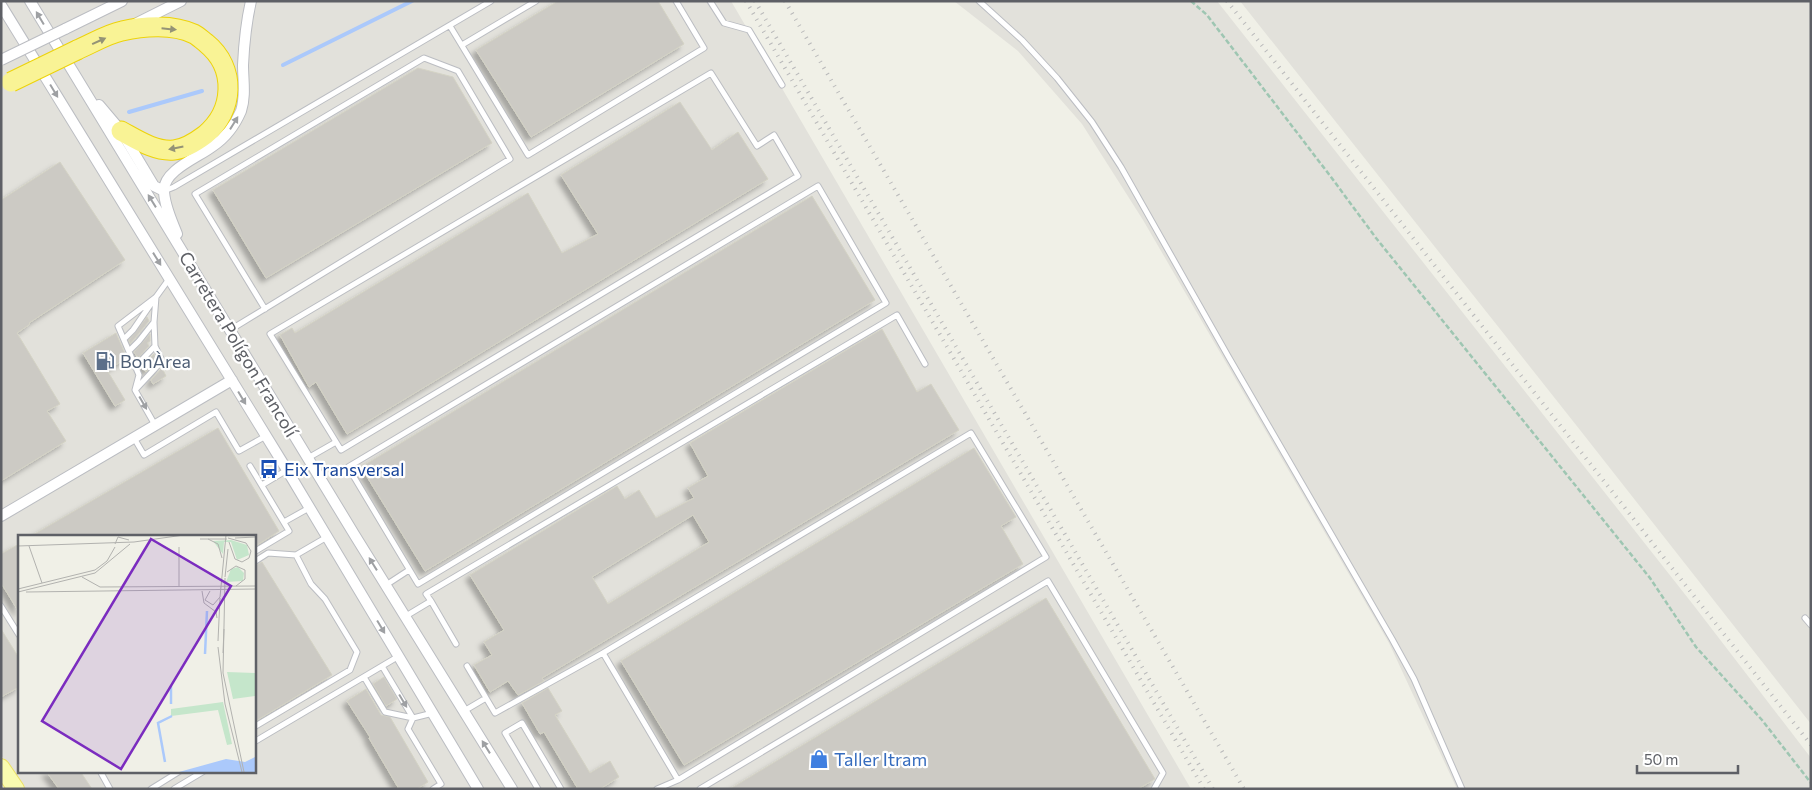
<svg xmlns="http://www.w3.org/2000/svg" width="1812" height="790" viewBox="0 0 1812 790" font-family="Commissioner,sans-serif">
<style>
.industrial{fill:#e2e1db;fill-rule:evenodd}
.lines{fill:none;stroke-linecap:round;stroke-linejoin:round}
.stream{stroke:#abc9fb;stroke-width:4}
.building{fill:#cccac4;stroke:#d4d3c5;fill-rule:evenodd;filter:url(#shadow)}
.lane-casing{stroke:#bbbdc2;stroke-width:7}
.street-casing{stroke:#bbbdc2;stroke-width:12}
.primary-casing{stroke:#ece164;stroke-width:18}
.highway-casing{stroke:#edd30a;stroke-width:21}
.path{stroke:#9ec6b2;stroke-width:2.5;stroke-dasharray:5 2.5;stroke-linecap:butt}
.lane{stroke:#fff;stroke-width:5}
.street{stroke:#fff;stroke-width:10}
.primary{stroke:#f9fcb0;stroke-width:16}
.highway{stroke:#f9f395;stroke-width:19}
.rail{stroke:#b9b9ba;stroke-width:4;stroke-dasharray:1 6;stroke-linecap:butt}
.street-bridge-casing{stroke:#bbbdc2;stroke-width:12;stroke-linecap:butt}
.highway-bridge-casing{stroke:#edd30a;stroke-width:21;stroke-linecap:butt}
.street-bridge{stroke:#fff;stroke-width:10}
.highway-bridge{stroke:#f9f395;stroke-width:19}
.oneway{fill:#9ea0a3}
.oneway2{fill:#949376}
.labels{text-anchor:middle;dominant-baseline:central;stroke-width:4.5;stroke-linejoin:round;paint-order:stroke}
.street-label{font-size:18px;fill:#5e6066;stroke:#fff}
.service-label{font-size:18px;fill:#4e5e75;stroke:#fff;text-anchor:start}
.transit-label{font-size:18px;fill:#164399;stroke:#fff;text-anchor:start}
.shop-label{font-size:18px;fill:#366cbe;stroke:#fff;text-anchor:start}
.inset-river{fill:none;stroke:#abc9fb;stroke-width:2.5}
.inset-road{fill:none;stroke:#b2b2af;stroke-width:1}
.view{fill:#7b2cbf;fill-opacity:0.15;stroke:#7b2cbf;stroke-width:2.5}
.inset-edge{fill:none;stroke:#5e6066;stroke-width:2.5}
</style>
<defs>
<filter id="shadow"><feDropShadow dx="-4.5" dy="4.5" stdDeviation="2.5" flood-color="#0004"/></filter>
</defs>
<rect width="100%" height="100%" fill="#f0f0e7"/>
<path class="industrial" d="M1 1H731L1191 789H26L1 755ZM19 536H254V771H19Z
M954 1H1217L1695 607 1811 758V789H1457L1389 643 1143 220 1082 124 1018 51Z
M1240 1H1811V724L1580 430Z"/>
<g class="lines">
<path class="stream" d="M283 65 412 1
M129 112 202 91"/>
</g>
<path class="building" d="M558 1H658L684 44 531 137 476 50Z
M418 68 453 77 492 143 266 278 213 190Z
M680 102 712 150 738 132 768 179 347 434 316 382 309 387 280 335 292 328 295 333 528 193 562 253 598 234 561 175Z
M60 162 125 260 29 323 30 324 17 333 60 404 47 411 66 441 1 481V200Z
M812 196 875 300 425 571 361 467Z
M147 317 149 321 130 344 129 340Z
M882 329 917 392 931 384 959 430 542 678 544 681 518 695 508 681 490 692 474 665 492 655 484 642 504 630 470 575 617 486 625 499 639 490 656 518 694 498 688 488 708 476 690 443ZM693 515 709 542 608 604 592 577Z
M116 333 127 358 107 370 125 400 115 406 83 353Z
M150 334V341L147 343 149 346 138 358 134 352Z
M154 354 157 360 146 372 142 366Z
M162 368 166 376 153 384 151 380Z
M218 428 279 531 254 547V536H31Z
M974 448 1016 517 1001 526 1023 564 684 765 621 661Z
M19 544V612L1 583V554Z
M262 562 332 675 254 722V566Z
M1046 598 1155 779 1138 789H730Z
M1 629 19 658V687L1 697Z
M384 677 397 699 386 706 373 684Z
M548 688 562 711 555 715 590 773 610 761 619 777 600 789H578L544 732 540 734 522 703Z
M366 689 381 715 390 717 428 782 417 789H399L369 738 370 737 347 701Z
M46 771H80L92 789H59Z"/>
<g class="lines">
<g class="lane-casing">
<path id="lane" d="M710 1 724 23 749 30 782 85
M979 1 1022 40 1057 78 1092 122 1121 167 1228 356 1392 639 1414 679 1462 789
M450 26 528 155 704 48 676 1
M462 45 536 1
M711 73 757 146 774 135 798 176 341 450 270 334Z
M818 186 886 303 418 584 348 467Z
M164 191 174 187 491 1
M230 330 510 159 458 71 424 58 195 194 265 309
M124 339 133 330 153 301
M129 351 139 341 154 322 156 297
M135 367 155 346 154 322
M136 389 162 361 155 346
M155 425 135 390 139 375 118 326 156 297 169 279
M134 438 144 455 216 412 239 451 266 436
M308 458 336 442
M250 466 289 531 254 552
M262 485 287 470
M284 522 309 508
M254 562 268 553 296 555 327 537
M386 585 409 570
M431 601 426 594 897 315 925 364
M1 606 19 635
M406 616 431 601 456 644
M1805 618 1811 625
M382 666 413 718 433 713
M467 666 495 713 603 653
M364 677 385 712 413 718 408 729 441 784 433 789
M464 711 486 698
M254 727 350 670 357 652 325 599 311 584 296 555
M254 742 399 656
M100 771 110 789
M151 789 180 771
M174 789 204 771
M538 789 505 733 522 723 561 789
M657 789 678 780 1046 557 971 433 603 653 678 780
M700 789 1048 581 1163 773 1154 789"/>
</g>
<g class="street-casing">
<path id="street" d="M30 1 354 534 512 789
M1 5 287 470 478 789
M135 24 181 1
M65 29 122 1
M99 105 121 131 154 186 164 191
M177 234C172 221 164 205 164 190 164 170 199 157 213 146 225 138 235 125 241 111 246 96 243 80 243 65 244 44 246 23 251 1
M1 516 232 380"/>
</g>
<g class="primary-casing">
<path id="primary" d="M1 767 16 789"/>
</g>
<g class="highway-casing">
<path id="highway" d="M77 50C91 44 107 34 122 31 144 26 173 24 194 34 198 36 202 40 206 43 237 68 234 111 205 135 197 141 184 149 174 150 155 152 136 139 121 131"/>
</g>
<path class="path" d="M1191 1 1207 15 1331 177 1376 238 1650 578 1696 647 1762 720 1811 783"/>
<use href="#lane" class="lane"/>
<use href="#street" class="street"/>
<use href="#primary" class="primary"/>
<use href="#highway" class="highway"/>
<path class="rail" d="M746 1 1204 789
M755 1 1213 789
M785 1 1244 789
M1227 1 1811 745"/>
<g class="street-bridge-casing">
<path id="street-bridge" d="M1 60 65 29"/>
</g>
<g class="highway-bridge-casing">
<path id="highway-bridge" d="M11 82 77 50"/>
</g>
<use href="#street-bridge" class="street-bridge"/>
<use href="#highway-bridge" class="highway-bridge"/>
</g>
<defs><path id="oneway-solid" d="M-6-.8H1V-3.2L6.5 0L1 3.2V.8H-6Z" transform="scale(1.25)"/></defs>
<g class="oneway">
<use href="#oneway-solid" transform="translate(40 18) rotate(-121)"/>
<use href="#oneway-solid" transform="translate(54 91) rotate(59)"/>
<use href="#oneway-solid" transform="translate(234 123) rotate(-58)"/>
<use href="#oneway-solid" transform="translate(152 201) rotate(-122)"/>
<use href="#oneway-solid" transform="translate(157 259) rotate(58)"/>
<use href="#oneway-solid" transform="translate(242 398) rotate(59)"/>
<use href="#oneway-solid" transform="translate(143 403) rotate(60)"/>
<use href="#oneway-solid" transform="translate(373 564) rotate(-122)"/>
<use href="#oneway-solid" transform="translate(381 627) rotate(59)"/>
<use href="#oneway-solid" transform="translate(403 701) rotate(59)"/>
<use href="#oneway-solid" transform="translate(486 747) rotate(-122)"/>
</g>
<g class="oneway2">
<use href="#oneway-solid" transform="translate(169 29) rotate(6)"/>
<use href="#oneway-solid" transform="translate(99 41) rotate(-24)"/>
<use href="#oneway-solid" transform="translate(176 148) rotate(169)"/>
</g>
<defs>
<g id="fuel-bare" transform="scale(1.5)"><path d="M-5.5-6h7V0h2V4h1.3V-2.5L3-4.5l.8-.8L6-3V5H2.5V1h-1V6h-7ZM-4.2-4.7v3.2H.2V-4.7Z" fill="#5c6f8a" stroke="#fff" stroke-width="2.5" paint-order="stroke"/></g>
<g id="bus-bare" transform="scale(1.5)"><path d="M-5-6H5V4H4V6H2V4H-2V6H-4V4H-5ZM-3.5-4V0h7V-4ZM-3.5 1.2v1.5H-2V1.2ZM2 1.2v1.5H3.5V1.2Z" fill="#1a4fb4" stroke="#fff" stroke-width="2.5" paint-order="stroke"/></g>
<g id="shop-bare" transform="scale(1.5)"><path d="M-5-2.5h2.3a2.7 3.5 0 0 1 5.4 0H5L5.5 6h-11ZM-1.5-2.5h3a1.5 2.3 0 0 0-3 0Z" fill="#3f7fe0" stroke="#fff" stroke-width="2.5" paint-order="stroke"/></g>
</defs>
<g fill-rule="evenodd">
<use href="#fuel-bare" x="105" y="361"/>
<use href="#bus-bare" x="269" y="469"/>
<use href="#shop-bare" x="819" y="759"/>
</g>
<g class="labels">
<g class="street-label">
<text transform="translate(239 344) rotate(59)">Carretera Polígon Francolí</text>
</g>
<g class="service-label">
<text x="120" y="361">BonÀrea</text>
</g>
<g class="transit-label">
<text x="284" y="469">Eix Transversal</text>
</g>
<g class="shop-label">
<text x="834" y="759">Taller Itram</text>
</g>
</g>
<g transform="translate(18 535)">
<rect width="238" height="238" fill="#f0f0e7"/>
<path d="M213 5 229 10 231 20 219 25 213 7H206L205 19 195 6ZM220 32 226 38 225 46 208 47 213 34ZM209 137 237 138V161L215 164ZM205 167 214 209 209 210 200 175 153 181V174Z" fill="#c5e6cb"/>
<path d="M237 222V237H161L208 224 227 227Z" fill="#abc9fb"/>
<path class="inset-river" d="M187 119 189 76M153 151V169M147 227 140 188 154 181"/>
<path class="inset-road" d="M210 3 228 8 233 16 231 23 224 27 217 24 211 7M217 3 238 2M182 4H209M190 4 200 9 204 23M97 9 100 2 111 5M0 11 116 7 166 0M11 11 24 48M209 37 218 31 227 35V44L218 51M64 42 82 52 238 51M207 42 210 14M207 43 205 138 226 237M161 52V12M0 54 77 35 89 26 97 12M184 56 186 68 198 77 199 83M192 56 187 65 195 70 202 62 208 0M0 57 77 38 112 9M8 57 238 54M200 106 202 63M200 112 207 169 224 237M205 118 206 94"/>
<path class="view" d="M133 4 213 51 103 234 24 186Z"/>
<rect width="238" height="238" class="inset-edge"/>
</g>
<rect width="1812" height="790" fill="none" stroke="#5e6066" stroke-width="5"/>
<path d="M1637 765v8h101v-8" fill="none" stroke="#5e6066" stroke-width="2.5"/>
<text x="1644" y="765" font-size="15" fill="#5e6066" stroke="#ffffff" stroke-width="4" paint-order="stroke">50 m</text>
</svg>
